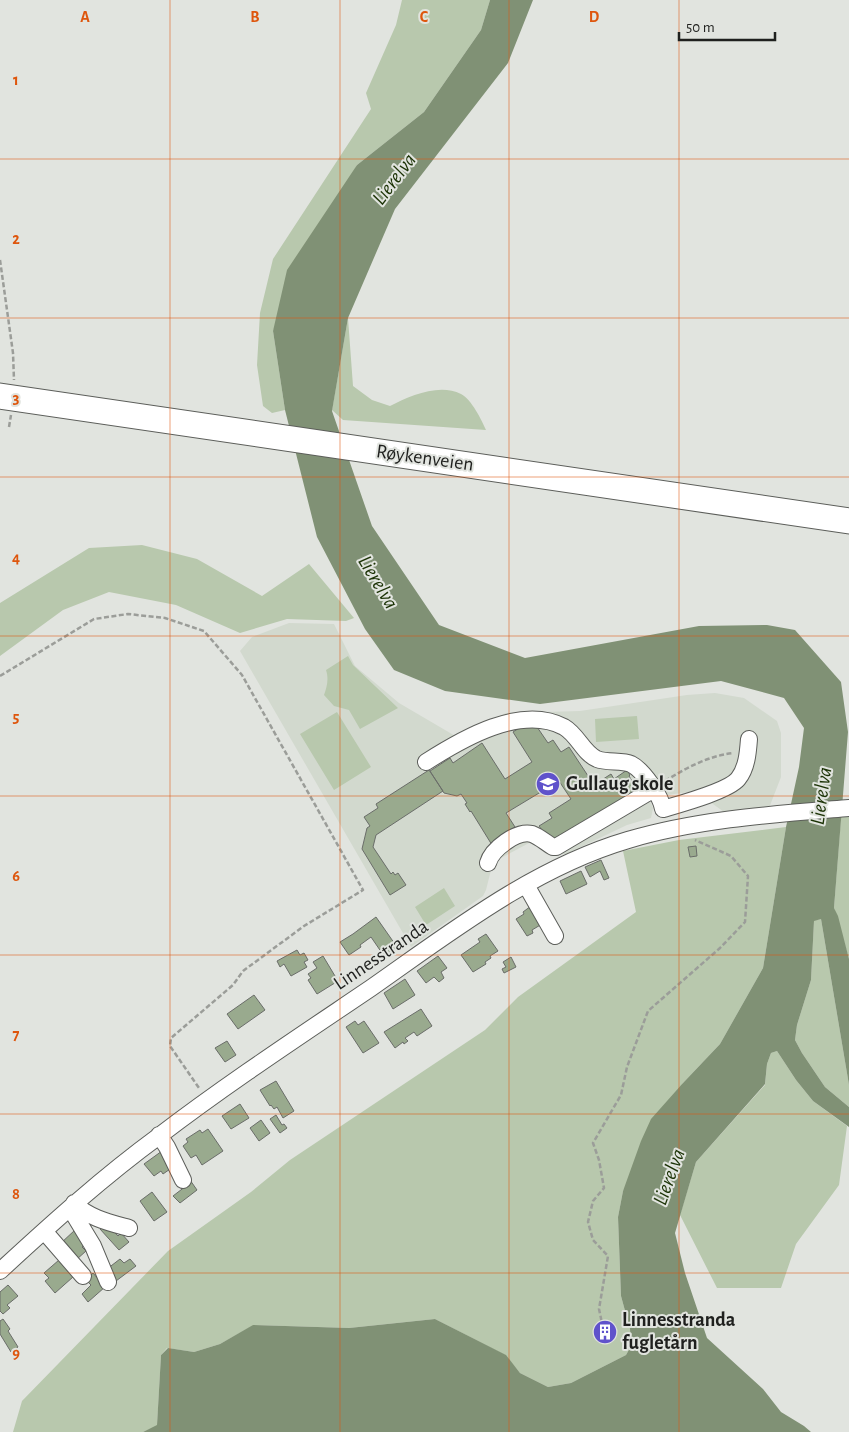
<svg xmlns="http://www.w3.org/2000/svg" width="849" height="1432" viewBox="0 0 849 1432" font-family="'Alegreya Sans',sans-serif">
<style>
.built{fill:#d2d9ce}
.green{fill:#b8c8ad}
.water{fill:#809175}
.building{fill:#99aa8e;stroke:#6a6d69}
.lines{fill:none;stroke-linecap:round;stroke-linejoin:round}
.minor-casing{stroke:#5c5e5a;stroke-width:18}
.highway-casing{stroke:#5c5e5a;stroke-width:27}
.path{stroke:#9b9d99;stroke-width:2.5;stroke-dasharray:5 2.5;stroke-linecap:butt}
.minor{stroke:#fff;stroke-width:16}
.highway{stroke:#fff;stroke-width:25}
.grid{fill:none;stroke:#de560d;stroke-width:1;stroke-opacity:0.55}
.labels{text-anchor:middle;dominant-baseline:central;stroke-width:4;stroke-linejoin:round;paint-order:stroke}
.street-label{font-size:20px;fill:#1f201e;stroke:#e1e4df}
.poi-label{font-size:20px;font-weight:bold;fill:#1f201e;stroke:#e1e4df;text-anchor:start}
.water-label{font-size:21px;font-style:italic;fill:#1b3205;stroke:#e1e4df}
.grid-label{font-size:16px;text-anchor:middle;font-weight:bold;fill:#de560d;stroke:#e1e4df;stroke-width:4;stroke-linejoin:round;paint-order:stroke}
</style>
<rect width="100%" height="100%" fill="#e1e4df"/>
<path class="built" d="M289 623 334 624 355 666 399 703 457 737 506 713 580 711 687 695 715 693 744 698 777 721 781 733V777L769 808 724 812 695 791 668 795 663 792 649 799 653 808 651 818 627 825 566 854H558L541 843H529L501 858H494L486 890 483 896 411 947 240 651 252 637Z"/>
<path class="green" d="M402 0H490L481 30 424 112 357 165 273 331 285 410 272 413 263 406 257 365 260 313 273 259 371 109 366 93 396 25Z
M348 318 353 386 372 400 390 406C410 396 439 383 461 394 472 400 481 419 486 430L343 420 332 410Z
M142 545 197 559 262 596 309 564 354 618 346 621 287 619 240 633 176 605 109 592 63 610 0 656V603L89 548Z
M348 656 353 665 398 708 360 729 349 710 334 706 324 695C327 687 329 679 326 670Z
M337 712 371 767 334 790 300 734Z
M637 716 639 739 596 742 595 719Z
M849 816V959L834 908 841 817Z
M786 827 763 968 720 1044 683 1083 623 1191 618 1217 621 1296 630 1329 631 1346 626 1355 571 1383 548 1387 520 1373 505 1355 435 1319 349 1328 254 1325 220 1344 194 1352 167 1348 161 1355 157 1426 143 1432H13L22 1401 168 1251 251 1192 290 1160 485 1030 518 997 636 912 623 851 679 840Z
M444 888 455 906 426 925 415 907Z
M821 919 849 1085V1107L825 1087 802 1053 795 1040 797 1025 811 980 814 920Z
M777 1051 796 1080 813 1101 847 1126 839 1185 796 1244 781 1288H717L680 1215 696 1162 765 1085 767 1064 771 1053Z"/>
<path class="water" d="M490 0H533L508 63 395 209 348 318 332 411 372 526 439 625 525 658 699 626 767 625 795 630 841 682 848 732 834 908 838 916 849 959V1085L821 919 814 921 811 980 797 1025 795 1040 802 1053 825 1087 849 1107V1127L813 1101 796 1080 777 1051 771 1053 767 1064 765 1084 696 1162 675 1233 685 1273 707 1338 763 1389 781 1412 804 1426 811 1432H143L157 1425 161 1355 168 1348 194 1352 220 1344 253 1325 349 1328 435 1319 506 1355 520 1373 548 1387 571 1383 626 1355 631 1346 630 1329 621 1296 618 1217 623 1191 641 1141 651 1119 683 1083 720 1044 763 968 786 827 799 767 804 728 784 698 721 681 540 704 445 691 394 670 365 629 317 537 285 410 273 331 287 270 357 165 424 112 481 30Z"/>
<path class="building" d="M528 722 535 724 548 743 553 740 561 752 569 747 594 785 611 774 614 779 627 770 630 775 629 776 638 791 553 845 539 826 552 818 549 813 571 799 559 781 506 813 515 827 502 836 492 845 471 811 470 812 465 804 467 803 461 794 457 796 444 793 430 771 450 758 453 763 482 743 505 779 532 762 513 732Z
M429 770 443 791 376 835 373 847 391 874 393 872 395 875 398 873 406 885 390 895 362 849 367 828 370 826 364 817 378 808 376 804Z
M696 846 697 856 690 857 688 847Z
M601 860 609 878 604 880 600 871 590 877 585 867Z
M581 871 587 884 566 894 560 881Z
M531 906 542 924 532 930 533 933 527 936 516 919 524 914 523 912Z
M376 917 397 947 384 956 371 937 360 945 361 947 349 955 340 942 353 934Z
M486 934 498 951 490 956 491 958 485 962 486 964 473 972 461 955 480 942 478 939Z
M297 950 300 955 304 953 308 960 304 962 307 967 291 976 284 964 280 967 277 961Z
M323 956 338 981 317 994 308 980 311 978 308 974 317 968 313 962Z
M438 956 447 968 441 972 444 978 439 982 434 977 426 983 417 971Z
M511 957 516 967 504 973 502 969 506 967 503 962Z
M405 979 415 995 393 1009 384 993Z
M254 995 265 1010 238 1029 227 1014Z
M421 1009 432 1026 417 1036 414 1032 405 1038 408 1041 404 1044 403 1042 395 1048 384 1032Z
M355 1021 358 1025 364 1021 379 1043 363 1053 346 1027Z
M227 1041 236 1055 225 1062 215 1048Z
M276 1081 294 1111 283 1118 277 1107 274 1109 271 1105 270 1106 260 1090Z
M240 1104 249 1118 231 1129 222 1116Z
M276 1115 282 1125 284 1124 287 1128 280 1133 270 1119Z
M261 1120 270 1133 259 1141 250 1128Z
M208 1129 223 1151 202 1165 196 1155 191 1158 183 1146 188 1142 186 1139 200 1130 202 1133Z
M162 1151 173 1167 163 1174 161 1171 154 1176 144 1164Z
M190 1180 197 1190 180 1203 173 1196 186 1186Z
M152 1192 167 1212 154 1221 140 1201Z
M106 1223 118 1236 121 1233 129 1242 119 1250 100 1229Z
M75 1230 87 1243 82 1247 86 1251 76 1260 61 1243Z
M120 1259 124 1263 130 1259 136 1266 116 1281 107 1269Z
M59 1260 73 1277 55 1293 45 1281 49 1278 44 1273Z
M93 1273 105 1287 88 1302 82 1294 91 1285 86 1280Z
M8 1285 18 1296 7 1305 10 1308 3 1314 0 1311V1292Z
M3 1319 10 1329 8 1331 18 1347 11 1352 0 1334V1321Z
M608 1326 611 1335 602 1338 599 1329Z"/>
<g class="lines">
<g class="minor-casing">
<path id="minor" d="M426 762C462 739 521 704 564 727 578 735 583 753 597 759 607 763 622 760 631 764 643 770 661 796 663 809 680 804 728 791 738 779 747 768 748 752 749 739
M488 863C492 849 517 830 532 834 540 837 546 843 553 847H556L654 789
M526 885 555 936
M159 1135 167 1147 183 1180
M74 1203C88 1218 111 1223 129 1228
M70 1208 93 1246 108 1282
M44 1231 83 1276
M0 1271C51 1224 103 1177 159 1136 227 1084 300 1036 371 988 451 932 533 868 628 840 699 819 776 814 849 808"/>
</g>
<g class="highway-casing">
<path id="highway" d="M0 396 849 521"/>
</g>
<path class="path" d="M0 260 13 353 14 380
M9 427 11 415
M0 676 94 619 128 614 165 618 204 631 242 675 363 890 304 926 243 971 233 985 171 1038 170 1046 199 1088
M665 781C686 768 708 756 733 753
M603 1328 599 1309 608 1256 593 1240 588 1222 593 1201 604 1188 599 1160 593 1143 621 1095 627 1067 648 1011 720 948 745 922 748 876 731 856 695 840"/>
<use href="#minor" class="minor"/>
<use href="#highway" class="highway"/>
</g>
<path class="grid" d="M170 0V1432M340 0V1432M509 0V1432M679 0V1432M0 159H849M0 318H849M0 477H849M0 636H849M0 796H849M0 955H849M0 1114H849M0 1273H849"/>
<defs>
<g id="school-disc" transform="scale(1.25)"><circle r="9.5" fill="#5f52cb" stroke="#e1e4df"/><path d="M0-5L7-2L0 1L-7-2ZM-4 1L0 2.5L4 1V4Q0 6-4 4Z" fill="#fff"/></g>
<g id="building-disc" transform="scale(1.25)"><circle r="9.5" fill="#5f52cb" stroke="#e1e4df"/><path d="M-4-6H4V6H1V3H-1V6H-4ZM-2.5-4.3h1.7v1.8h-1.7ZM.8-4.3h1.7v1.8H.8ZM-2.5-1h1.7V.8h-1.7ZM.8-1h1.7V.8H.8Z" fill="#fff"/></g>
</defs>
<g fill-rule="evenodd">
<use href="#school-disc" x="548" y="784"/>
<use href="#building-disc" x="605" y="1332"/>
</g>
<g class="labels">
<g class="street-label">
<text transform="translate(425 458) rotate(8)">Røykenveien</text>
<text transform="translate(381 955) rotate(-34)">Linnesstranda</text>
</g>
<g class="poi-label">
<text x="566" y="784">Gullaug skole</text>
<text x="622" y="1320">Linnesstranda<tspan x="622" dy="23">fugletårn</tspan></text>
</g>
<g class="water-label">
<text transform="translate(394 179) rotate(-53)">Lierelva</text>
<text transform="translate(378 582) rotate(59)">Lierelva</text>
<text transform="translate(821 796) rotate(-82)">Lierelva</text>
<text transform="translate(669 1177) rotate(-70)">Lierelva</text>
</g>
</g>
<g class="grid-label">
<text x="85" y="22">A</text>
<text x="255" y="22">B</text>
<text x="424" y="22">C</text>
<text x="594" y="22">D</text>
<text x="16" y="85">1</text>
<text x="16" y="244">2</text>
<text x="16" y="403">3</text>
<text x="16" y="563">4</text>
<text x="16" y="722">5</text>
<text x="16" y="881">6</text>
<text x="16" y="1040">7</text>
<text x="16" y="1199">8</text>
<text x="16" y="1358">9</text>
</g>
<path d="M679 32v8h96v-8" fill="none" stroke="#1f201e" stroke-width="2.5"/>
<text x="686" y="32" font-size="15" fill="#1f201e" stroke="#e1e4df" stroke-width="4" paint-order="stroke">50 m</text>
</svg>
